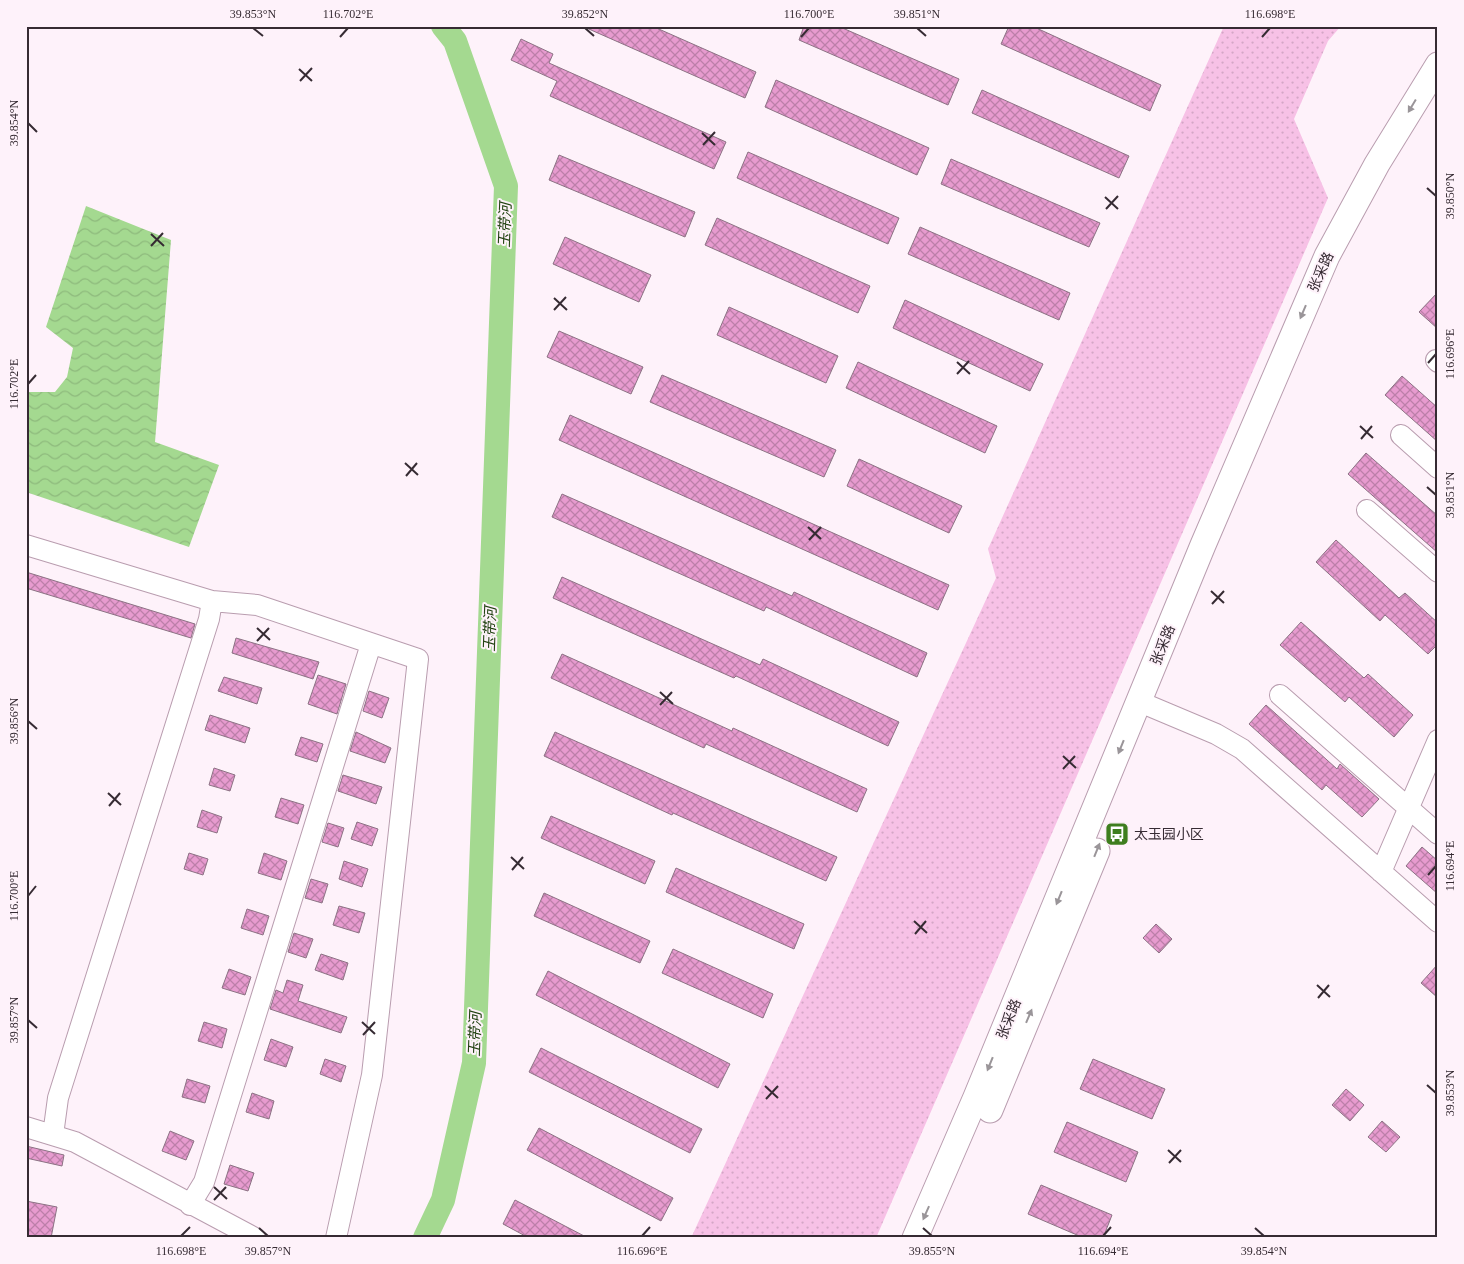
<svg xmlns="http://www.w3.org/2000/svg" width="1464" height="1264" viewBox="0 0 1464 1264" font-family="'Times New Roman','Noto Sans SC',serif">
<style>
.grass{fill:url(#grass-dots)}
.water{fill:url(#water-waves)}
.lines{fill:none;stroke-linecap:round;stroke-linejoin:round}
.river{stroke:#a4d990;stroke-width:24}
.building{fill:url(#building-cross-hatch);stroke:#8c7284}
.minor-casing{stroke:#b99daf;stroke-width:22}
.major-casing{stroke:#b99daf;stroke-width:27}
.minor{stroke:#fff;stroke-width:20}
.major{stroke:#fff;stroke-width:25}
.oneway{fill:#9a9599}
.ticks{fill:none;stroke:#362b33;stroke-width:2}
.labels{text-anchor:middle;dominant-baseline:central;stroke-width:4;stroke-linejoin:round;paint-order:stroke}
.street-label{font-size:14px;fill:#362b33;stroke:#fef2fa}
.poi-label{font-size:14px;fill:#362b33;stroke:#fef2fa;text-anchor:start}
.water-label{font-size:15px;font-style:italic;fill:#224312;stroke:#fef2fa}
.neatline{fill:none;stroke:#362b33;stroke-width:2}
.ticks-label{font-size:12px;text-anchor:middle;fill:#362b33}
</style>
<defs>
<pattern id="grass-dots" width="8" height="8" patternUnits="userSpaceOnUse" patternTransform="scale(1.25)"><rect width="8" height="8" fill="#f7c1e6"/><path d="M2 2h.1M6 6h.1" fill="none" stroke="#d4a6c6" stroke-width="1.8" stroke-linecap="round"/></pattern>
<pattern id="water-waves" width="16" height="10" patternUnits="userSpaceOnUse" patternTransform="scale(1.25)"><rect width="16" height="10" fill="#a4d990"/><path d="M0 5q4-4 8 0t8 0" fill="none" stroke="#8eba7d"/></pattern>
<pattern id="building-cross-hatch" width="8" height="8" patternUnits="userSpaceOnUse" patternTransform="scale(1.25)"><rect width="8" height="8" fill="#e79bcf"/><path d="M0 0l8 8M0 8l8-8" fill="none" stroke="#bc7fa9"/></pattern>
</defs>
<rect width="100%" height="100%" fill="#fef2fa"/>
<path class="grass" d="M1224 26H1341L1328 41 1294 119 1328 198 876 1238H691L996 578 988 549Z"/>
<path class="water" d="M86 206 171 240 155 442 219 465 189 547 26 492V392H55L67 377 73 348 46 327Z"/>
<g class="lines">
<path class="river" d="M425 1238 443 1200 474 1063 506 186 455 41 443 26"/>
</g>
<path class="building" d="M582 26H652L756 72 745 98Z
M804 26H838L959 79 948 105 799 40Z
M1009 26H1032L1161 85 1150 111 1001 44Z
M521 39 553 54 549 63 726 142 714 169 550 96 557 81 511 60Z
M776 80 929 148 917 175 765 107Z
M982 90 1129 156 1119 178 972 113Z
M748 152 899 218 888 244 737 178Z
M559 155 695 212 685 237 549 180Z
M951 159 1100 223 1089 247 941 184Z
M717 218 870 286 858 313 705 245Z
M920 227 1070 293 1059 320 908 254Z
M565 237 651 275 639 302 553 264Z
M1438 292V329L1419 312Z
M905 300 1043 364 1030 391 893 328Z
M729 307 838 356 826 383 717 335Z
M559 331 643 367 631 394 547 357Z
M858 362 997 426 985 453 846 388Z
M662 375 836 450 824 477 650 402Z
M1402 376 1438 408V442L1385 395Z
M570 415 949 585 938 610 559 440Z
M1366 453 1438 516V553L1348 474Z
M859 459 962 506 949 533 847 486Z
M562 494 792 596 794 592 927 653 917 677 766 607 764 611 552 517Z
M1336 540 1399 598 1405 593 1438 623V644L1428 654 1385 615 1380 621 1316 562Z
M26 572 195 624 191 638 26 588Z
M562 577 760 665 763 659 899 722 888 746 736 676 734 678 553 598Z
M1301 622 1364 678 1368 674 1413 715 1394 737 1349 697 1345 702 1280 645Z
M236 638 319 662 313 679 232 653Z
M562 654 732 731 733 728 867 789 857 812 706 744 704 748 551 678Z
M318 675 346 684 337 714 308 704Z
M224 677 262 688 257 704 218 691Z
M369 691 389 698 382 718 363 711Z
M1266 705 1337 769 1340 764 1379 799 1362 817 1326 785 1322 790 1249 724Z
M210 715 250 728 245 743 205 730Z
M356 732 391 748 385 763 350 751Z
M555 732 837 857 826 881 673 813 672 815 544 756Z
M301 737 323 744 317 762 295 755Z
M214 768 235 775 230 791 209 785Z
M343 775 382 787 376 804 338 791Z
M281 798 304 805 298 824 275 817Z
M202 810 222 817 217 833 197 827Z
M551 816 655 861 645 884 541 838Z
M357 822 378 829 372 846 351 839Z
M328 823 344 828 338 847 322 842Z
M1422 847 1438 861V894L1406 866Z
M189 853 208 859 203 875 184 869Z
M264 853 287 861 281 880 258 873Z
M344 861 368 869 362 887 339 879Z
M676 868 804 924 794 949 666 892Z
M311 879 328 884 322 903 305 898Z
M544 893 650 941 640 963 534 916Z
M339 906 365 913 359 933 333 925Z
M247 909 269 916 263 935 241 928Z
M1156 924 1172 939 1159 953 1143 938Z
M294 933 313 939 306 958 288 952Z
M673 949 773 994 763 1018 662 973Z
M321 954 348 963 343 980 315 970Z
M1438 964V998L1421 983Z
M229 969 251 977 245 995 222 988Z
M548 971 730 1064 718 1088 536 995Z
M287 980 303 985 298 1001 347 1017 341 1033 270 1009 276 990 283 993Z
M204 1022 227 1029 222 1048 198 1041Z
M271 1039 293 1047 286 1067 264 1060Z
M541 1048 702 1129 690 1153 529 1072Z
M325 1059 346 1066 341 1082 320 1074Z
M1093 1059 1165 1089 1152 1119 1080 1089Z
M187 1079 210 1086 205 1103 182 1097Z
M1346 1089 1364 1105 1350 1121 1332 1105Z
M252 1093 274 1101 269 1119 246 1112Z
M1382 1121 1400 1137 1386 1152 1368 1137Z
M1067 1122 1138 1152 1126 1182 1054 1152Z
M539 1128 673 1198 661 1221 527 1150Z
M170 1131 194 1141 186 1160 162 1151Z
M26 1146 64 1155 62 1166 26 1158Z
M230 1165 254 1173 248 1191 224 1184Z
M1041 1185 1112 1215 1103 1238H1084L1028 1214Z
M515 1200 588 1238H529L503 1224Z
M26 1201 57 1207 51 1238H26Z"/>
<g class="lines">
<g class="minor-casing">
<path id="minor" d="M1436 360 1438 362
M1401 435 1438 468
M1367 510 1438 572
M26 545 212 601 257 605 418 659 372 1075 336 1238
M1280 695 1438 834
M1140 702 1216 734 1242 749 1438 922
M1381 872 1438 740
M26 1127 75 1142 255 1238
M53 1135 58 1098 209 619 212 601
M190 1205 204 1182 371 644"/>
</g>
<g class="major-casing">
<path id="major" d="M990 1110 1097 851
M915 1238 976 1097 1203 545 1327 256 1377 164 1438 65"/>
</g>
<use href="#minor" class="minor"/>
<use href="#major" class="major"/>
</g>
<defs><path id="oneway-solid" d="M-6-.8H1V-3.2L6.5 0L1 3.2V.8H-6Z" transform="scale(1.25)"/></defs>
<g class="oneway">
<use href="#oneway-solid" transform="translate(1412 106) rotate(121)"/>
<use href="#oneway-solid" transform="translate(1303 312) rotate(113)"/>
<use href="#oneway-solid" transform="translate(1121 747) rotate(112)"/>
<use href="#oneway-solid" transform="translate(1097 850) rotate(-68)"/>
<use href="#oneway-solid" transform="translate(1059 898) rotate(112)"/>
<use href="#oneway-solid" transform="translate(1029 1016) rotate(-67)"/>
<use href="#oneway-solid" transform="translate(990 1064) rotate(112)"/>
<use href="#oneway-solid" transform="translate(926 1213) rotate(114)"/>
</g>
<path class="ticks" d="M253 28 263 36M585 28 594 36M917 28 926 36M340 37 348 28M801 37 809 28M1262 37 1270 28M299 69 312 81M300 81 312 68M28 123 37 132M702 133 715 145M703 145 715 132M1427 188 1436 196M1105 197 1118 209M1106 209 1118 196M151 234 164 246M151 246 163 233M554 298 567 310M554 310 566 297M957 362 970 374M1428 363 1436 354M957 374 969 361M28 384 36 375M1360 426 1373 438M1361 439 1372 426M405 463 418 475M406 476 417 463M1427 487 1436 495M808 527 821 539M809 540 821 527M1211 591 1224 603M1212 604 1224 591M257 628 270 640M257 641 269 628M660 692 673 704M660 705 672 692M28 721 37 729M1063 756 1076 768M1063 769 1075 756M108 793 121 805M109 806 120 793M511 857 524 869M512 870 523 857M1428 875 1436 866M28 896 36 886M914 921 927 933M915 934 926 921M1317 985 1330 997M1318 998 1329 985M28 1020 37 1028M362 1022 375 1034M363 1035 375 1022M1427 1085 1436 1093M765 1086 778 1098M766 1099 778 1086M1168 1150 1181 1162M1169 1163 1181 1150M214 1187 227 1199M214 1200 226 1187M259 1228 268 1236M923 1228 932 1236M1255 1228 1264 1236M181 1236 190 1227M642 1236 650 1227M1103 1236 1111 1227"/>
<defs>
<g id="bus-square" transform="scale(1.25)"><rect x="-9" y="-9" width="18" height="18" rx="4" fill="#3e7e1e" stroke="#fef2fa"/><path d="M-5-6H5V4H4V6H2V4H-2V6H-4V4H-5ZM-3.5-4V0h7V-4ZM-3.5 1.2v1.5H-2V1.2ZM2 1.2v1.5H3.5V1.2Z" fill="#fff"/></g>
</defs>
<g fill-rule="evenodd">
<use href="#bus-square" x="1117" y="834"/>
</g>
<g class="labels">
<g class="street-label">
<text transform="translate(1321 272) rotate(-66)">张采路</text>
<text transform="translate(1163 645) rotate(-68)">张采路</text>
<text transform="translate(1009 1019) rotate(-68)">张采路</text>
</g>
<g class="poi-label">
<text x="1134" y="834">太玉园小区</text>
</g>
<g class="water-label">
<text transform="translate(505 225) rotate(-88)">玉带河</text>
<text transform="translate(490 629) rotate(-88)">玉带河</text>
<text transform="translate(475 1034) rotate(-88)">玉带河</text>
</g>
</g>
<rect width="1464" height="1264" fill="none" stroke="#fef2fa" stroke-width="55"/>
<rect x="28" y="28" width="1408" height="1208" class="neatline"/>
<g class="ticks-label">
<text x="253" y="18">39.853°N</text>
<text x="348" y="18">116.702°E</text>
<text x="585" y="18">39.852°N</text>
<text x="809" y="18">116.700°E</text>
<text x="917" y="18">39.851°N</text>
<text x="1270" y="18">116.698°E</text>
<text transform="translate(14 123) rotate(-90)" y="4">39.854°N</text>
<text transform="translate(1450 196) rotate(-90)" y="4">39.850°N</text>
<text transform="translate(1450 354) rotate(-90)" y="4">116.696°E</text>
<text transform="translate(14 384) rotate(-90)" y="4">116.702°E</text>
<text transform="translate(1450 495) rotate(-90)" y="4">39.851°N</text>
<text transform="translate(14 721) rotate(-90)" y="4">39.856°N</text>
<text transform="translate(1450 866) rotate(-90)" y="4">116.694°E</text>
<text transform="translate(14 896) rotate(-90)" y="4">116.700°E</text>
<text transform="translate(14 1020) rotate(-90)" y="4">39.857°N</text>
<text transform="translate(1450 1093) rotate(-90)" y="4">39.853°N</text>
<text x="181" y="1255">116.698°E</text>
<text x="268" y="1255">39.857°N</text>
<text x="642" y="1255">116.696°E</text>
<text x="932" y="1255">39.855°N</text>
<text x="1103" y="1255">116.694°E</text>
<text x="1264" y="1255">39.854°N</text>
</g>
</svg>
